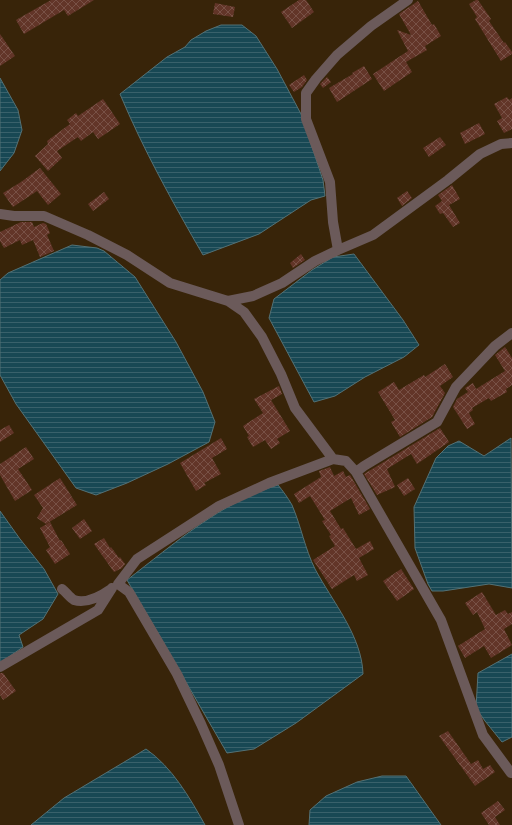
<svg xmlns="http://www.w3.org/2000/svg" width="512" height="825" viewBox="0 0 512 825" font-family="'Titillium Web',sans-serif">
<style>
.water{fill:url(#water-rules);stroke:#537175}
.building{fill:url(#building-cross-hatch)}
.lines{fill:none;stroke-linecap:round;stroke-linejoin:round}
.minor{stroke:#6b5a5a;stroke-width:10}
</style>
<defs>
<pattern id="water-rules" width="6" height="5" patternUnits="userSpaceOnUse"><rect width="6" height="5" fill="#184854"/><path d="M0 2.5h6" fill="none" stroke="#39616b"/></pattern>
<pattern id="building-cross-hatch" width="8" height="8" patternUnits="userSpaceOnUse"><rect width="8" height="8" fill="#623528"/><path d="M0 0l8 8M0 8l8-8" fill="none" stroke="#785146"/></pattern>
</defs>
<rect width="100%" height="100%" fill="#382409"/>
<path class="water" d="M221 25H242L256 36 277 69 301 114 323 180 325 196 311 200 259 234 203 255C173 203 143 149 120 94L167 57 185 47 191 40 206 31Z
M0 78 18 110 22 130 14 153 0 171Z
M72 245 97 248 104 251 135 277 176 342 203 392 215 422 209 442 168 464 127 483 96 495 76 488 16 404 0 375V280L8 273Z
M354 254 403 320 419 345 404 357 365 377 335 396 314 402 269 318 274 299 312 270 333 257Z
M511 438 512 588 489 584 443 591H432L428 584 415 548 414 507 436 458 448 446 459 441 484 456Z
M278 485C283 491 288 498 292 505 301 526 305 549 315 569 332 601 362 636 363 674L296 723 254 749 227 753 127 580C174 544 221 502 278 485Z
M0 511 20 539 44 569 58 594 43 619 19 635 23 647 0 663Z
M512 654V737L502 742 485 721 476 708 478 673Z
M146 749C172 767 190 798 205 825H31L64 798Z
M382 776H406L441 825H309L310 810 326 796 357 782Z"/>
<path class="building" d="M51 0H94L68 16 64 10 24 34 16 20Z
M299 0H306L314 12 292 28 281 12Z
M476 0H478L491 19 489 21 504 43 505 42 512 52V54L501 61 475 19 477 17 469 4Z
M418 1 432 25 434 24 441 36 425 46 427 50 406 62 412 72 384 91 373 74 408 51 397 30 411 35 399 14Z
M215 3 235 7 233 17 213 14Z
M0 34 15 56 0 66Z
M364 66 372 79 337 102 329 88 353 74 352 73Z
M304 75 307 80 302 87 294 92 289 85Z
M327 77 331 82 323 88 320 84Z
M507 97 509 100 512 98V129L504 133 497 121 502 118 494 104Z
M103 99 120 124 98 139 93 132 81 141 78 137 57 151 62 158 48 171 35 156 48 144 47 141 70 124 67 120 76 113 78 116Z
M479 123 485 134 465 144 460 133Z
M440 137 446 145 429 157 423 148Z
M40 168 61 194 48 205 37 191 13 207 3 193 21 182Z
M452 185 460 199 449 205 460 223 453 227 443 213 440 214 435 206 442 201 438 195Z
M407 191 412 198 402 206 397 198Z
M104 192 109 199 93 211 88 204Z
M21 222H32L34 227 43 223 46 224 50 233 47 235 54 251 40 257 33 240 22 245 20 240 4 248 0 241V232Z
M301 254 305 260 293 268 290 263Z
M505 347 512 358V385L506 389 507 392 491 401 489 398 472 408 473 410 469 413 475 424 467 429 453 407 457 399 468 392 465 388 473 383 476 389 505 371 495 355Z
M445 364 453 377 440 386 445 393 432 417 400 437 391 422 395 420 378 392 394 382 399 390 424 375 425 377Z
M279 386 282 394 271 400 290 431 277 439 280 443 271 449 265 440 253 447 247 437 249 436 243 426 263 413 254 399Z
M9 425 14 433 0 442V430Z
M440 428 449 442 417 464 411 454 387 469 395 487 377 495 364 474Z
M221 438 227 449 212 458 221 474 204 483 206 485 196 491 180 463Z
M26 447 34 459 18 469 32 490 15 501 0 475V464Z
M330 467 334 476 343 471 346 477 350 475 370 509 359 515 351 498 330 511 341 529 343 528 356 549 370 541 374 549 359 558 368 575 357 581 354 575 332 589 313 560 335 546 329 536 331 535 322 521 325 520 310 496 299 503 294 494 321 477 319 471Z
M60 478 77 505 46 524 37 518 43 508 34 495Z
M408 478 415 489 404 496 397 485Z
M84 519 92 531 80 539 72 528Z
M50 522 60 541 61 540 70 554 55 564 46 550 50 547 40 528Z
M104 538 110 548 111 547 119 558 120 557 125 564 122 568 114 572 94 544Z
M401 569 414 589 397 601 383 581Z
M482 592 496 615 505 610 508 614 512 612V624L504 629 512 645 491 658 484 646 465 658 458 646 485 629 477 612 473 615 465 603Z
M3 673 16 691 3 700 0 695V673Z
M448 731 471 764 478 760 483 769 490 765 495 772 475 786 439 736Z
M498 801 505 810 495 817 500 825H489L481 813Z"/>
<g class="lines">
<path class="minor" d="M0 214 14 216H44L88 235 127 255 170 283 228 301 253 296 282 283 315 261 338 250 333 222 330 182 306 119V93L316 79 337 55 371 26 408 0
M338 250 373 235 448 180 480 154 501 144 512 143
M228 301 244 312 262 337 281 374 295 408 333 459
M356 472 441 620 483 735 511 773 512 772
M62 589C66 592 70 598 74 600 86 604 101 596 111 589
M0 667 98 610 112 588
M239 825 219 765 201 724 177 674 129 592 118 584 137 559 219 506 269 483 333 459 346 461 356 472 364 466 437 422 456 387 495 346 512 333"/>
</g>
</svg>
